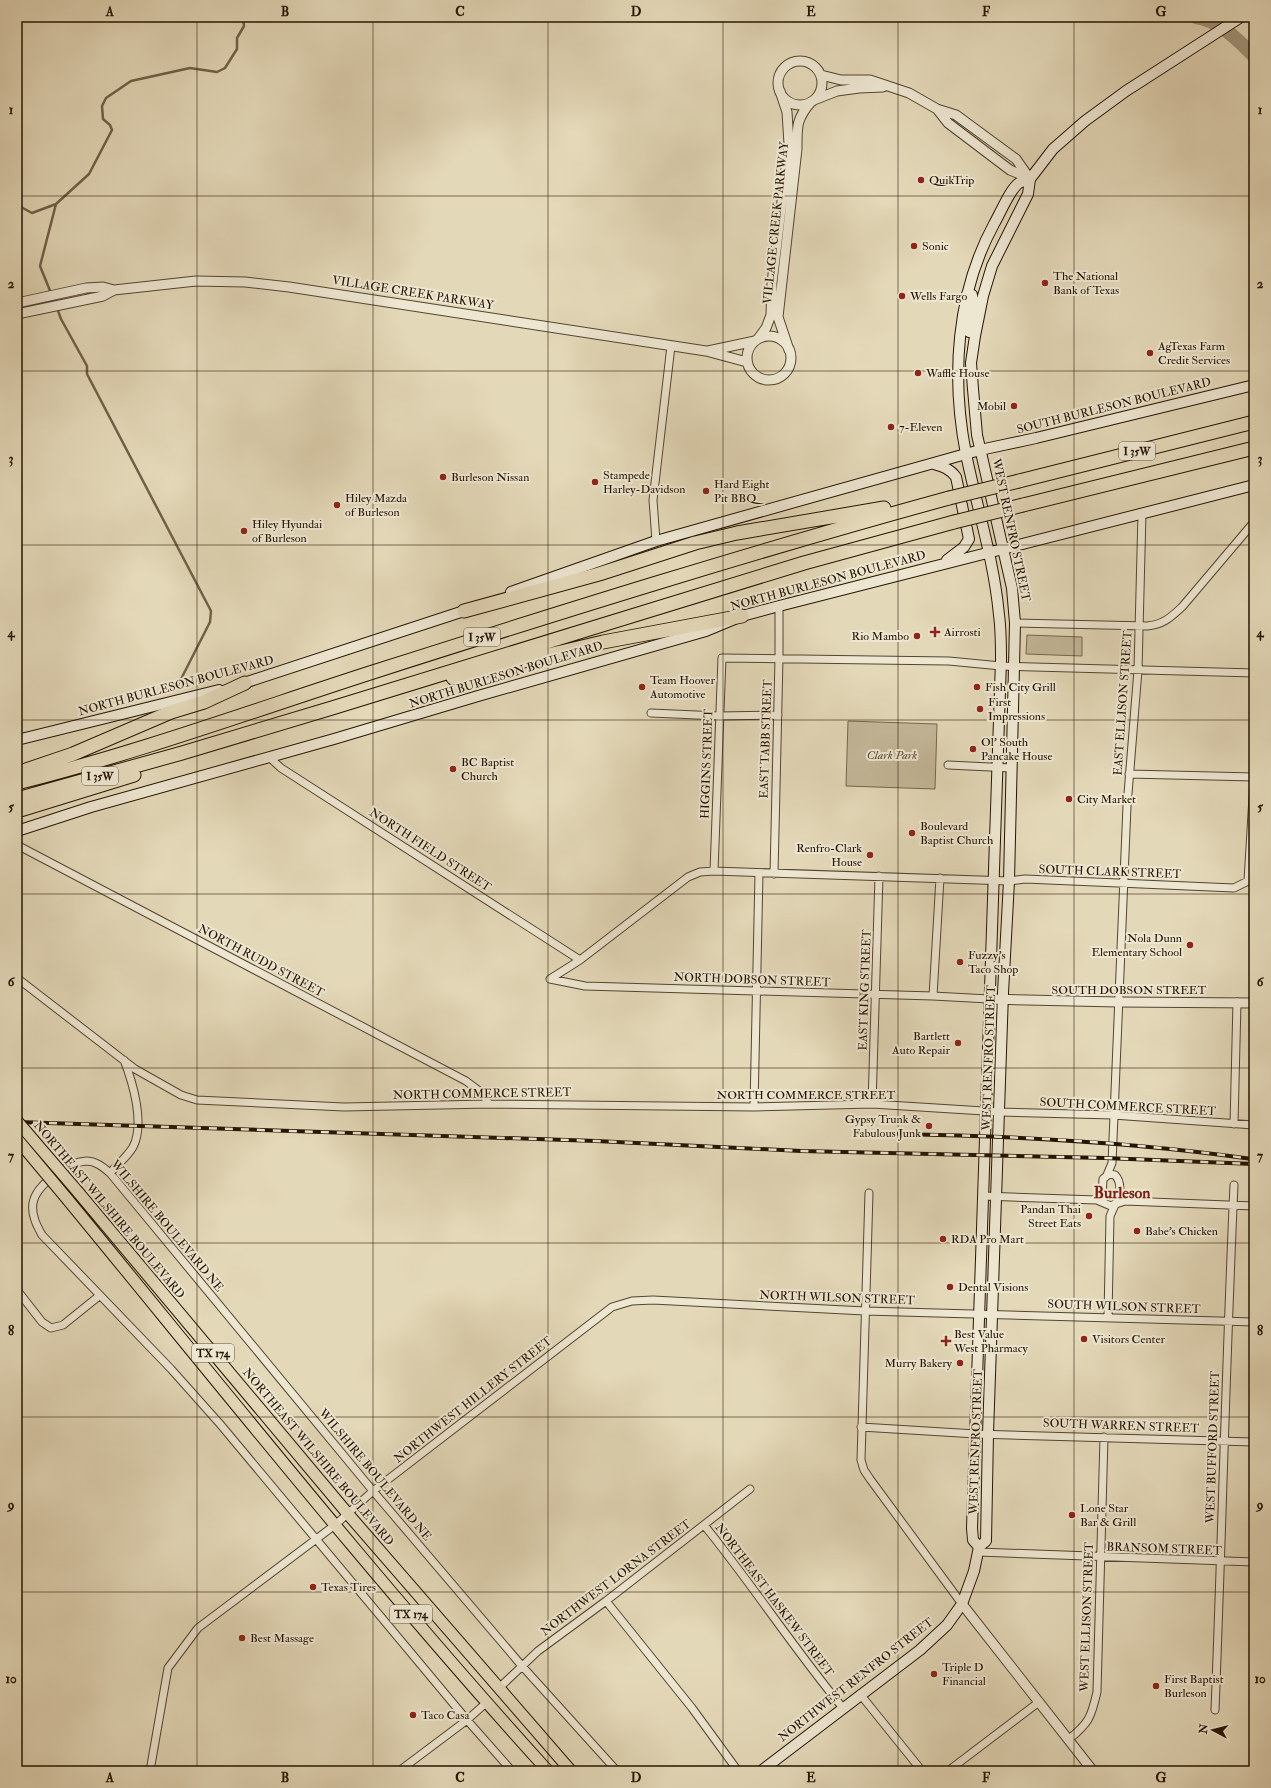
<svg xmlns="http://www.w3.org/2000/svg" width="1271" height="1788" viewBox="0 0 1271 1788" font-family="'IM FELL Double Pica',serif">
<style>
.green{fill:#c3b799;stroke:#74664d}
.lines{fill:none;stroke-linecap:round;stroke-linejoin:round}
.stream{stroke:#70614a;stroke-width:2.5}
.river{stroke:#a2957a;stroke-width:14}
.minor-casing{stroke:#54452f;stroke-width:9}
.tertiary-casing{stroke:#54452f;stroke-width:11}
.secondary-casing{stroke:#251401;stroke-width:12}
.primary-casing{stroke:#251401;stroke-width:13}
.motorway-casing{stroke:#251401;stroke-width:15}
.minor{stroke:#ede6d1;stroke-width:7}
.tertiary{stroke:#ede6d1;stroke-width:9}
.secondary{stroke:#ede6d1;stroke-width:10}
.primary{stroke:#e3d8b8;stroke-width:11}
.motorway{stroke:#e3d8b8;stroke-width:13}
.rail-casing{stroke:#251401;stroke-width:4}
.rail{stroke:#ede6d1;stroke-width:2.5;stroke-dasharray:8;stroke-linecap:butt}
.primary-bridge-casing{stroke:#251401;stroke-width:13;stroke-linecap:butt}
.motorway-bridge-casing{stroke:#251401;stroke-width:15;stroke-linecap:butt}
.primary-bridge{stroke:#e3d8b8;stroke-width:11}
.motorway-bridge{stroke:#e3d8b8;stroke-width:13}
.grid{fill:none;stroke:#251401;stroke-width:1;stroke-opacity:0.55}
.poi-dot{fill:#8f2418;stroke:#ede6d1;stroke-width:1.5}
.labels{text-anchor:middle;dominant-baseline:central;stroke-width:4;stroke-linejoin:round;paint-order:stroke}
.shield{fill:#ede6d1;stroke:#61533f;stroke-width:1}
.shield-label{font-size:11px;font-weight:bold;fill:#251401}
.poi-label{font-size:12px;fill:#251401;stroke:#ede6d1;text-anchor:start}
.street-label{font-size:12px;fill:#251401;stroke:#ede6d1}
.park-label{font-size:12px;font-style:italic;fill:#5c4d36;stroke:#ede6d1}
.district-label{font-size:16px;font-weight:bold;fill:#7a1f14;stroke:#ede6d1}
.neatline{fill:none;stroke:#251401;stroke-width:1.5}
.grid-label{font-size:13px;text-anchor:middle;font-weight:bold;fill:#251401}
</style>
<rect width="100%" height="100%" fill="#e3d8b8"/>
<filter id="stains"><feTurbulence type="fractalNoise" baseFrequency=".005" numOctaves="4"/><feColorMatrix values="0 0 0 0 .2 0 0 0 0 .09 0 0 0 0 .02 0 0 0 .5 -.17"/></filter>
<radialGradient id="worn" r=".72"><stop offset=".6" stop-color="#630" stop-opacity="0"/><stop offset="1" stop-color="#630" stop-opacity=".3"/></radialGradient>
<path class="green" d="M1027 635 1082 637V656L1026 654Z
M848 721 937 724 935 789 846 786Z"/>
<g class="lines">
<path class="stream" d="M17 176 21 207 32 213 56 204
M55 303 40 266 56 204 89 174 112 130 110 125 103 119 102 106 106 98 131 81 190 68 217 72 225 68 237 49V38L244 26 243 17
M57 308 61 319 87 366V374L211 611 210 622 178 685"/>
<path class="river" d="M1196 17C1219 20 1238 40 1254 56"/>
<g class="minor-casing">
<path id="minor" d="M656 541 653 500 671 346
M1015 623 1147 626C1163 625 1171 617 1182 607L1254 522
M651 713 719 716 778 715
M269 757 281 768 580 960
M948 765 1011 768
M1129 774 1254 777
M17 845 466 1081 482 1093 489 1104
M714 871 722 658 949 661 1001 666 1254 673
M774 874 779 658V606
M17 978 135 1069 181 1095 197 1100 344 1107 489 1104 754 1107 872 1104 1000 1112 1113 1115 1254 1125
M933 996 940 878
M989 999 933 996 585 986 550 979 580 960 688 877 700 872 714 871 1009 881 1025 879 1234 888 1248 881 1254 780
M872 1104 879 876
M754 1107 759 873
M1234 1124 1237 1002
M110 1173C117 1165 128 1156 133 1147 145 1124 133 1083 124 1060
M1109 1174 1115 1175C1122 1182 1122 1203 1111 1206L1104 1203 1102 1198 1103 1179Z
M1107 1175 1112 1163 1127 806 1138 670 1142 513
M869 1193 861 1460 864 1470 870 1479 962 1604
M983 1196 1097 1200 1104 1203
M1116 1204 1125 1201 1254 1206
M17 1290 42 1322 51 1328 63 1325 99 1296
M1108 1317 1110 1216 1115 1205
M861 1427 976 1434 1254 1442
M704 1525C752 1584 794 1649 843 1708
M978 1552 1254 1562
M606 1601 692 1708 738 1771
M499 1688 538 1651 606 1601 750 1489
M860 1694 922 1771
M1215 1710C1222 1535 1226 1360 1234 1185
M1068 1740C1089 1723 1091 1718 1097 1692L1104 1437
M150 1771 168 1668 198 1628 335 1525 373 1491 612 1307 632 1301 653 1300 865 1311 1254 1322
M399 1771 467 1720 486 1703
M512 1771 467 1720 220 1424 171 1369 42 1235C37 1226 31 1215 33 1203 36 1185 68 1162 86 1161 96 1161 103 1167 110 1173L373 1491 522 1666 617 1771
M948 1771 1039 1702"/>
</g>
<g class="tertiary-casing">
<path id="tertiary" d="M778 83a22 22 0 1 1 44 0a22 22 0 1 1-44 0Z
M821 75 841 80H870L909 93 937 109 956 115 1016 159 1030 179
M814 100 837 91 859 88 883 87
M937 109 948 123 1010 170 1029 178
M17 303 86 288 103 287 114 290
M17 314 103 296 114 290 196 281 245 282 289 287 706 351 747 362
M747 358a22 22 0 1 1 44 0a22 22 0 1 1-44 0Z
M758 339 766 328 771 315 772 283 789 144 787 112 780 91
M789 350 778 317 797 149C797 127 796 119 811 102
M708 351 755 341
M989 999 1118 1002 1254 1003
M962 1604 1093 1771"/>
</g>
<g class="secondary-casing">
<path id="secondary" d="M967 294 972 295 973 301 969 332
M934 464C944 467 950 469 956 477L969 539 964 547 947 560
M511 592 656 541 980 450 1036 438 1254 385
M238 685 470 609
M17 740 219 690
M17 831 91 807 334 739 478 696 706 631 742 616 779 606 1254 485
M979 1547 973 1540 972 1528 1001 660C1001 645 1001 630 999 615 994 560 977 508 966 454 951 377 956 294 994 224 1000 214 1010 189 1019 183 1022 181 1027 180 1030 179
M761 1771 920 1650 947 1625 962 1604 974 1571 979 1547 986 1541 988 1434 1003 993 1009 881 1015 623 1012 588 977 435 973 389 971 363 975 336 983 296 992 266 1028 194 1030 179 1053 149 1085 121 1126 91 1241 17"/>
</g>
<g class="primary-casing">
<path id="primary" d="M78 1192 348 1514 571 1771
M68 1200C226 1392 381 1587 548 1771"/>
</g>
<g class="motorway-casing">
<path id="motorway" d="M1019 481 1254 422
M1023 505 1254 448
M464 611 599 574 695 543 737 533 884 508
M453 678 603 642 742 616
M17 773 73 754 171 712 204 702 245 683
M17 783C137 753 255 710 373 672 564 611 755 551 949 498
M17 799 182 753 332 708 804 563 954 522
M17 811 134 775"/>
</g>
<use href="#minor" class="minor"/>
<use href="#tertiary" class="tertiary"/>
<use href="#secondary" class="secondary"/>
<use href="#primary" class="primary"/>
<use href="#motorway" class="motorway"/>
<g class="rail-casing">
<path id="rail" d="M17 1122 596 1141 801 1151 1105 1158 1254 1164
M898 1134C1018 1136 1133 1142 1252 1159"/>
</g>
<use href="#rail" class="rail"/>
<g class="primary-bridge-casing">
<path id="primary-bridge" d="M17 1121 78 1192
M17 1139 68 1200"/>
</g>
<g class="motorway-bridge-casing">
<path id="motorway-bridge" d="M949 498 1019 481
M954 522 1023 505"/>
</g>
<use href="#primary-bridge" class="primary-bridge"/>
<use href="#motorway-bridge" class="motorway-bridge"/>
</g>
<path class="grid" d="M197 17V1771M373 17V1771M548 17V1771M723 17V1771M898 17V1771M1074 17V1771M17 196H1254M17 371H1254M17 545H1254M17 720H1254M17 894H1254M17 1068H1254M17 1243H1254M17 1417H1254M17 1592H1254"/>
<g class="poi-dot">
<circle cx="921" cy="180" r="4"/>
<circle cx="914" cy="246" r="4"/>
<circle cx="1045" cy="283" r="4"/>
<circle cx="902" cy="296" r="4"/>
<circle cx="1150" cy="353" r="4"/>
<circle cx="918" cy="373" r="4"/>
<circle cx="1014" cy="406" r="4"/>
<circle cx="891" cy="427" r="4"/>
<circle cx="443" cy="477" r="4"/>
<circle cx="595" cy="482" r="4"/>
<circle cx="706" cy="491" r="4"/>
<circle cx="337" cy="505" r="4"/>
<circle cx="244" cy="531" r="4"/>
<path d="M933 626h4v4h4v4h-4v4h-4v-4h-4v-4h4z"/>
<circle cx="917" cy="636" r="4"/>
<circle cx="642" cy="687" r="4"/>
<circle cx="977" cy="687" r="4"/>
<circle cx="980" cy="709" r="4"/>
<circle cx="973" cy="749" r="4"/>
<circle cx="453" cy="769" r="4"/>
<circle cx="1069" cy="799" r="4"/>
<circle cx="912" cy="833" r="4"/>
<circle cx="870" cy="855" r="4"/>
<circle cx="1190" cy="945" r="4"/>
<circle cx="960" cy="962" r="4"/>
<circle cx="958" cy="1043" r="4"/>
<circle cx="929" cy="1126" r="4"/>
<circle cx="1089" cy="1216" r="4"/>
<circle cx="1137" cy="1231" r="4"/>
<circle cx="943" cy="1239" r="4"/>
<circle cx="950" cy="1287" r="4"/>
<circle cx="1084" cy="1339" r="4"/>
<path d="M944 1335h4v4h4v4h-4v4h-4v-4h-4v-4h4z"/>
<circle cx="960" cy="1363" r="4"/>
<circle cx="1072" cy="1515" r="4"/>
<circle cx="313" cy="1587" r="4"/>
<circle cx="242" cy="1638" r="4"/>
<circle cx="934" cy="1674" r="4"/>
<circle cx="1156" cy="1686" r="4"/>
<circle cx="413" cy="1715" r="4"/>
</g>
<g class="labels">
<g class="shield">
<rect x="1119" y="442" width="36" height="18" rx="3"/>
<rect x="464" y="628" width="36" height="18" rx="3"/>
<rect x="82" y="767" width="36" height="18" rx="3"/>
<rect x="192" y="1344" width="42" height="18" rx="3"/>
<rect x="390" y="1605" width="42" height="18" rx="3"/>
</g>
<g class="shield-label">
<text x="1137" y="451">I 35W</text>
<text x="482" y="637">I 35W</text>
<text x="100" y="776">I 35W</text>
<text x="213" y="1353">TX 174</text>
<text x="411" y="1614">TX 174</text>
</g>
<g class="poi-label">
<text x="929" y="180">QuikTrip</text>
<text x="922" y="246">Sonic</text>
<text x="1053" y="276">The National<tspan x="1053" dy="14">Bank of Texas</tspan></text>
<text x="910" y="296">Wells Fargo</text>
<text x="1158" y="346">AgTexas Farm<tspan x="1158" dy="14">Credit Services</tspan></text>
<text x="926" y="373">Waffle House</text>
<text x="1006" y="406" text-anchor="end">Mobil</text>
<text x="899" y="427">7-Eleven</text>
<text x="603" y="475">Stampede<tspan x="603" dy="14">Harley-Davidson</tspan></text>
<text x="451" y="477">Burleson Nissan</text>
<text x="714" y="484">Hard Eight<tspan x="714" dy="14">Pit BBQ</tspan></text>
<text x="345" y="498">Hiley Mazda<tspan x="345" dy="14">of Burleson</tspan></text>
<text x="252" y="524">Hiley Hyundai<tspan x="252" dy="14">of Burleson</tspan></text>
<text x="944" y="632">Airrosti</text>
<text x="909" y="636" text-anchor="end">Rio Mambo</text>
<text x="650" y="680">Team Hoover<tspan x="650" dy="14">Automotive</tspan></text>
<text x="985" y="687">Fish City Grill</text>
<text x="988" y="702">First<tspan x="988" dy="14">Impressions</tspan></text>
<text x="981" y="742">Ol' South<tspan x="981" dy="14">Pancake House</tspan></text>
<text x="461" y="762">BC Baptist<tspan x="461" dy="14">Church</tspan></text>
<text x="1077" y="799">City Market</text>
<text x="920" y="826">Boulevard<tspan x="920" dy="14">Baptist Church</tspan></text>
<text x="862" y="848" text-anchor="end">Renfro-Clark<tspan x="862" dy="14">House</tspan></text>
<text x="1182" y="938" text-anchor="end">Nola Dunn<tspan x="1182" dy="14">Elementary School</tspan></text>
<text x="968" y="955">Fuzzy's<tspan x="968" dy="14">Taco Shop</tspan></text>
<text x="950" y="1036" text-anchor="end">Bartlett<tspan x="950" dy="14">Auto Repair</tspan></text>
<text x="921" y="1119" text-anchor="end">Gypsy Trunk &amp;<tspan x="921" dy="14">Fabulous Junk</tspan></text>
<text x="1081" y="1209" text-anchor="end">Pandan Thai<tspan x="1081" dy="14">Street Eats</tspan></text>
<text x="1145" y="1231">Babe's Chicken</text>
<text x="951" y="1239">RDA Pro Mart</text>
<text x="958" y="1287">Dental Visions</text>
<text x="954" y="1334">Best Value<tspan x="954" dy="14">West Pharmacy</tspan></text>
<text x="1092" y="1339">Visitors Center</text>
<text x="952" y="1363" text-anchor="end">Murry Bakery</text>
<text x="1080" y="1508">Lone Star<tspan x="1080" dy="14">Bar &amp; Grill</tspan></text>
<text x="321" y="1587">Texas Tires</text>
<text x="250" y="1638">Best Massage</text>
<text x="942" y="1667">Triple D<tspan x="942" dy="14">Financial</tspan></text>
<text x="1164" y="1679">First Baptist<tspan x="1164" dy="14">Burleson</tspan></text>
<text x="421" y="1715">Taco Casa</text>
</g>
<g class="street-label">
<text transform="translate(776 223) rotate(-84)">VILLAGE CREEK PARKWAY</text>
<text transform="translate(413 293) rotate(9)">VILLAGE CREEK PARKWAY</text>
<text transform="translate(1114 406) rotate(-14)">SOUTH BURLESON BOULEVARD</text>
<text transform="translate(1011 530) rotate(78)">WEST RENFRO STREET</text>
<text transform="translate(828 581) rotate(-15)">NORTH BURLESON BOULEVARD</text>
<text transform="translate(506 675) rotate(-17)">NORTH BURLESON BOULEVARD</text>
<text transform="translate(176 686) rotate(-15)">NORTH BURLESON BOULEVARD</text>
<text transform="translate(1123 703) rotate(-86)">EAST ELLISON STREET</text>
<text transform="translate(766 739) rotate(-88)">EAST TABB STREET</text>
<text transform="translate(707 764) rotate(-88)">HIGGINS STREET</text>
<text transform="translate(430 850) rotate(33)">NORTH FIELD STREET</text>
<text transform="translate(1110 872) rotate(2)">SOUTH CLARK STREET</text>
<text transform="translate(261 961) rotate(28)">NORTH RUDD STREET</text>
<text transform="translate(752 980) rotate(2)">NORTH DOBSON STREET</text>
<text transform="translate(865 990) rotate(-88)">EAST KING STREET</text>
<text x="1129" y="990">SOUTH DOBSON STREET</text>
<text transform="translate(989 1058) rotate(-88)">WEST RENFRO STREET</text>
<text transform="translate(482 1094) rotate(-1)">NORTH COMMERCE STREET</text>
<text x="806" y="1095">NORTH COMMERCE STREET</text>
<text transform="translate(1128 1107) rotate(3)">SOUTH COMMERCE STREET</text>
<text transform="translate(109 1210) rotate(50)">NORTHEAST WILSHIRE BOULEVARD</text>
<text transform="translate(167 1226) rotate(50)">WILSHIRE BOULEVARD NE</text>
<text transform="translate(837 1298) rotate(2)">NORTH WILSON STREET</text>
<text transform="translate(1124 1307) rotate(2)">SOUTH WILSON STREET</text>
<text transform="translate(473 1400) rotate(-38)">NORTHWEST HILLERY STREET</text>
<text transform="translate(1121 1426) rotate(2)">SOUTH WARREN STREET</text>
<text transform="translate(976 1442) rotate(-88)">WEST RENFRO STREET</text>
<text transform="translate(1213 1447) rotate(-88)">WEST BUFFORD STREET</text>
<text transform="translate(318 1457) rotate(50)">NORTHEAST WILSHIRE BOULEVARD</text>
<text transform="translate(375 1475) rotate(50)">WILSHIRE BOULEVARD NE</text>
<text transform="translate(1164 1549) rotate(2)">BRANSOM STREET</text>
<text transform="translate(616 1578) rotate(-37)">NORTHWEST LORNA STREET</text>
<text transform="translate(774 1600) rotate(53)">NORTHEAST HASKEW STREET</text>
<text transform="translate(1087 1617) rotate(-88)">WEST ELLISON STREET</text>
<text transform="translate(856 1680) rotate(-38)">NORTHWEST RENFRO STREET</text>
</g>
<g class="park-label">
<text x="892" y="755">Clark Park</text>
</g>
<g class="district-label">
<text x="1122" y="1193">Burleson</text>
</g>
</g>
<rect width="1271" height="1788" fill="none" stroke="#e3d8b8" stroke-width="44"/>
<g transform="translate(1213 1730) rotate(277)" stroke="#ede6d1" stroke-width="3" paint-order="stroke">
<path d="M0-3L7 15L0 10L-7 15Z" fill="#251401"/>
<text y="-6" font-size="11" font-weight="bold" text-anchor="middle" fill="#251401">N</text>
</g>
<rect x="22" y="22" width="1227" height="1744" class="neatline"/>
<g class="grid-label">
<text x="110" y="16">A</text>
<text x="285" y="16">B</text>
<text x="460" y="16">C</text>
<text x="636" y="16">D</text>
<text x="811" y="16">E</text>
<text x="986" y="16">F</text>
<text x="1161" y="16">G</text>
<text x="11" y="114">1</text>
<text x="1260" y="114">1</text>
<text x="11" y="288">2</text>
<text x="1260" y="288">2</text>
<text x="11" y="463">3</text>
<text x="1260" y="463">3</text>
<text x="11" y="637">4</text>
<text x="1260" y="637">4</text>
<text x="11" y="811">5</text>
<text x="1260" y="811">5</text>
<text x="11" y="986">6</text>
<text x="1260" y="986">6</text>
<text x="11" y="1160">7</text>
<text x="1260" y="1160">7</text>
<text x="11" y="1335">8</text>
<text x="1260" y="1335">8</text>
<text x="11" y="1509">9</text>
<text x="1260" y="1509">9</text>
<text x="11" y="1683">10</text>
<text x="1260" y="1683">10</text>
<text x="110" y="1782">A</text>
<text x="285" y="1782">B</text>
<text x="460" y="1782">C</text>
<text x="636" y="1782">D</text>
<text x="811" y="1782">E</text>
<text x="986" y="1782">F</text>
<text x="1161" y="1782">G</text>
</g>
<rect width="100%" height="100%" filter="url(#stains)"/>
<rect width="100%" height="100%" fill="url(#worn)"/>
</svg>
